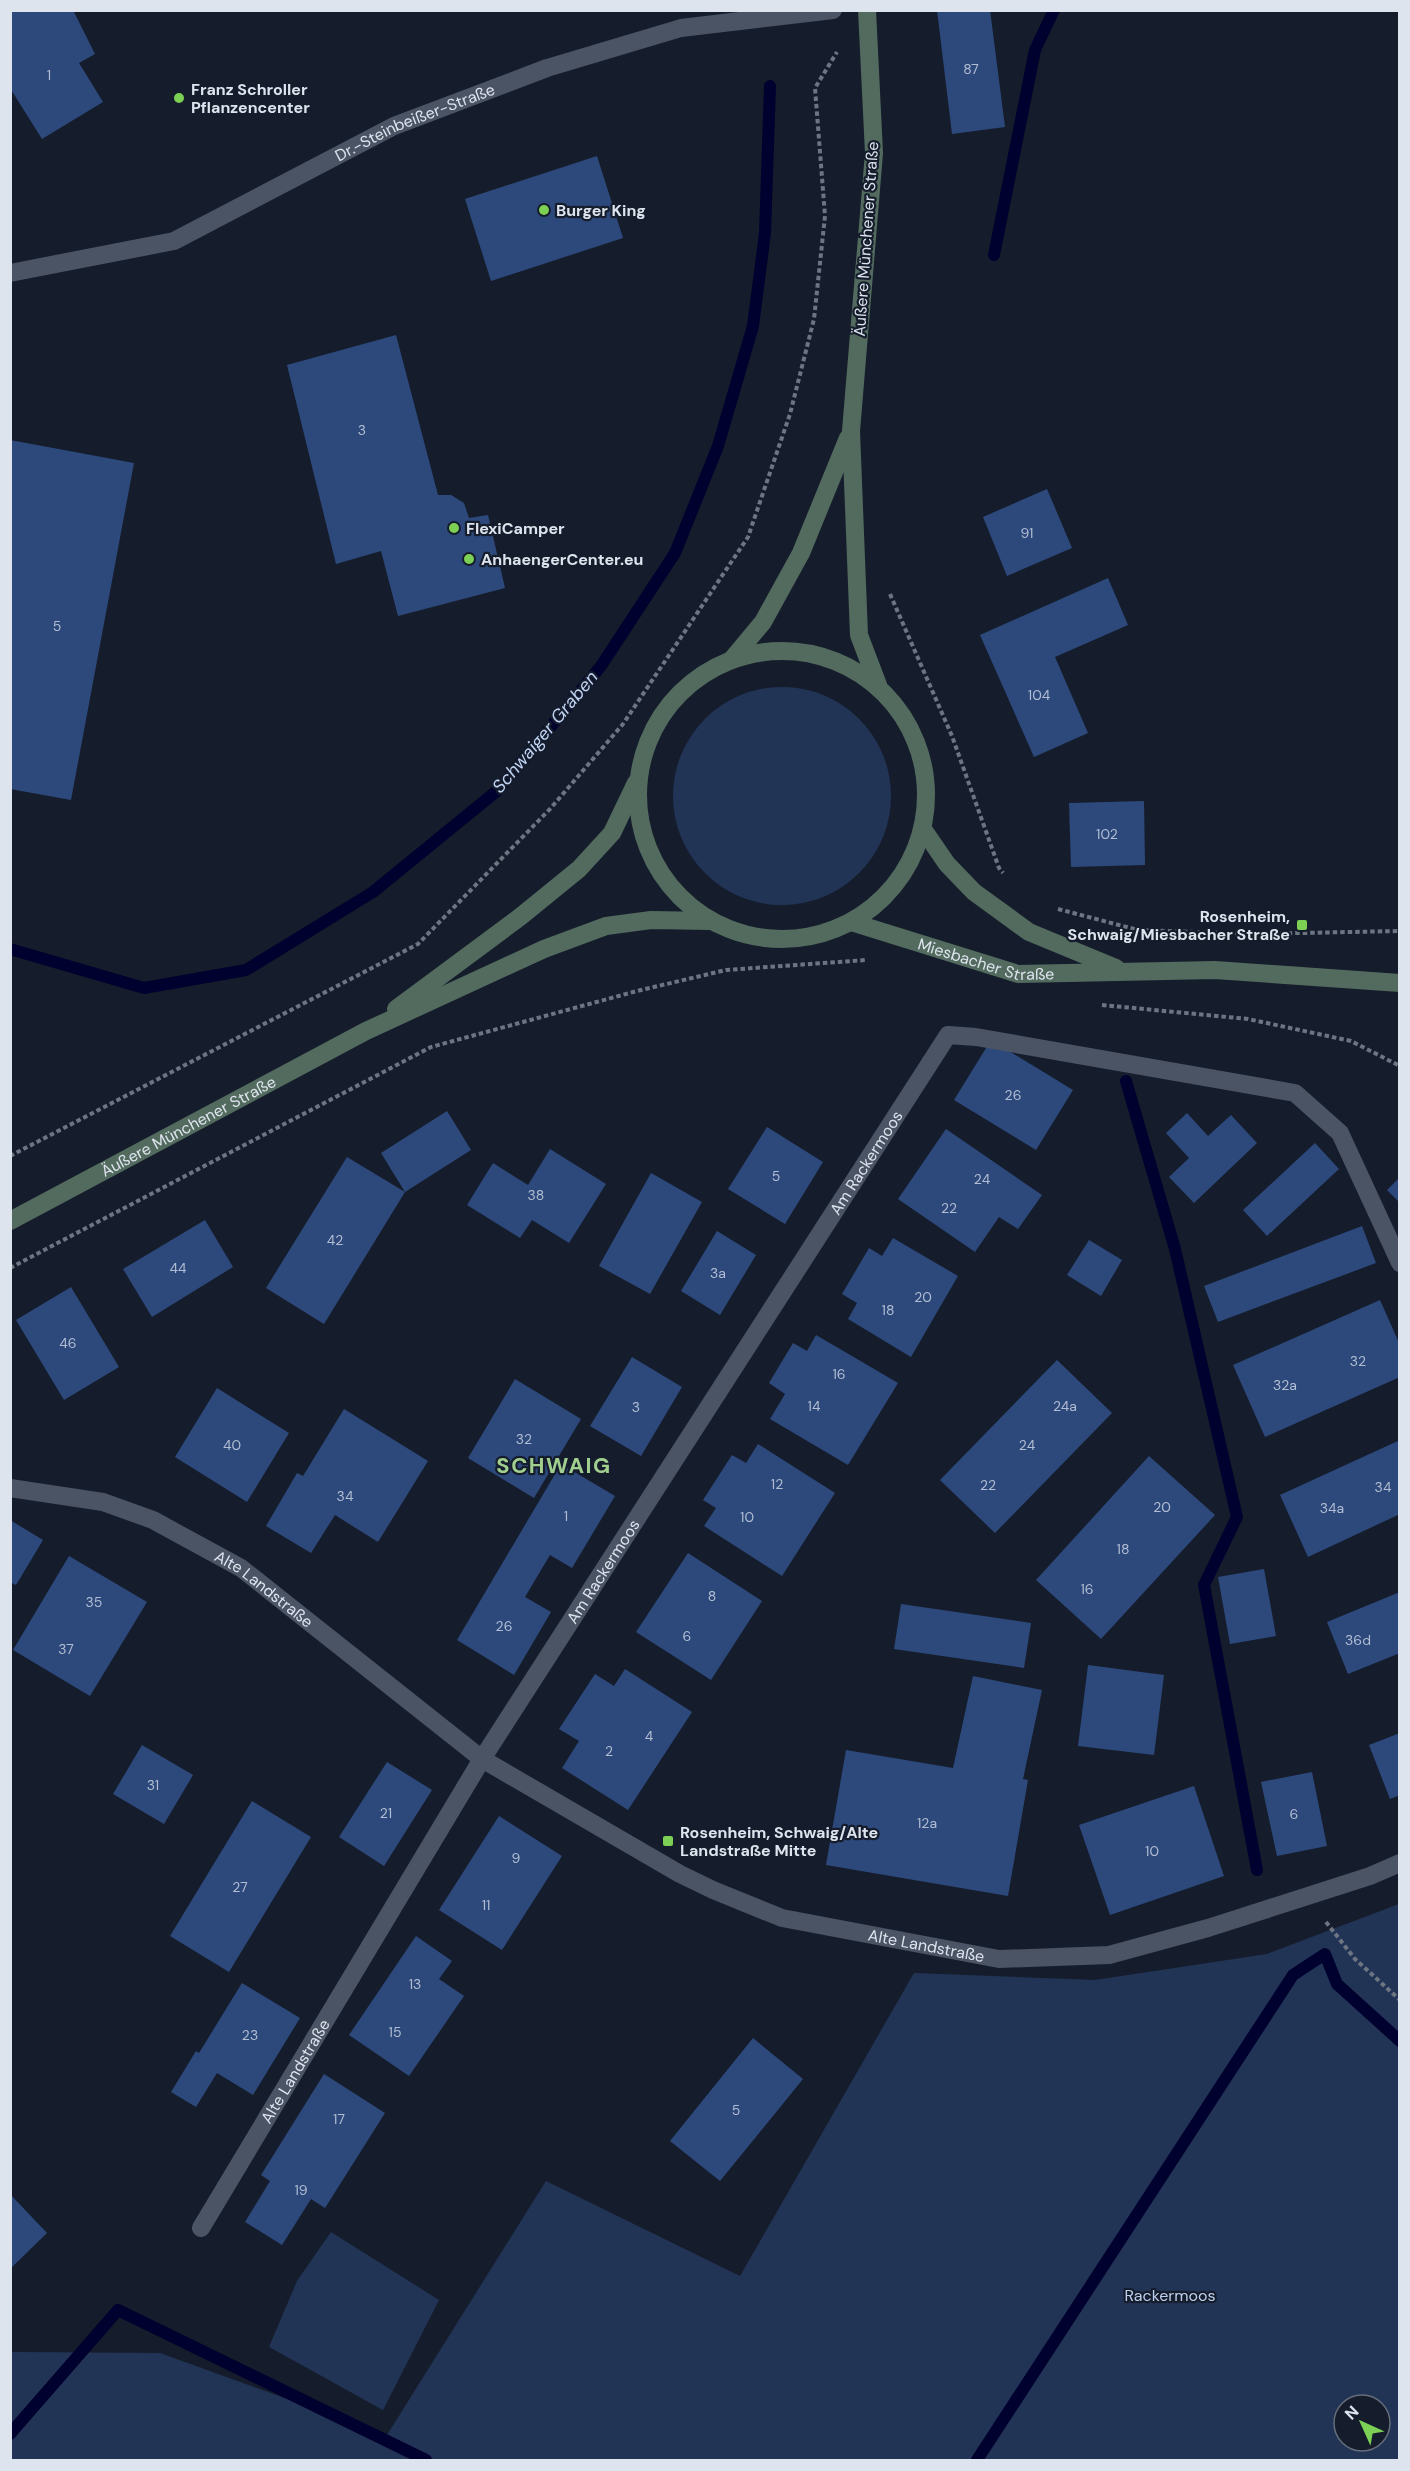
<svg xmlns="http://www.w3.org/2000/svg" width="1410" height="2471" viewBox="0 0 1410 2471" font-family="'DM Sans',sans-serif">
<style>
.green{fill:#223456;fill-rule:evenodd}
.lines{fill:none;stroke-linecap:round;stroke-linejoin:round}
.stream{stroke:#00012e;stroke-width:12}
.building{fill:#2d497c}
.path{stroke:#6e7582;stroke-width:4;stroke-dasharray:4.5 3;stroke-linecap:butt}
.minor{stroke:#4a5465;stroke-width:18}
.secondary{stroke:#536b5e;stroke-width:18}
.poi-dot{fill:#7cd154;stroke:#151d2c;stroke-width:2}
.labels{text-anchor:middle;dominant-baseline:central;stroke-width:4.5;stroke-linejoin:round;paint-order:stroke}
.number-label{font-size:14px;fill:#b1bdd2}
.poi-label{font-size:16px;font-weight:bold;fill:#dde4ee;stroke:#151d2c;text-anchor:start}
.street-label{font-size:16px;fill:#dde4ee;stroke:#151d2c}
.park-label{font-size:16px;fill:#bed0f0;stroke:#151d2c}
.water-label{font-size:18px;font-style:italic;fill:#c2d4f4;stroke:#151d2c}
.district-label{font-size:22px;font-weight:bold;letter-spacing:1.5px;fill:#a1cf8f;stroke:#151d2c}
</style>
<rect width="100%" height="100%" fill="#151d2c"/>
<path class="green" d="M673 796a109 109 0 1 1 218 0a109 109 0 1 1-218 0Z
M1399 1904V2460H11V2352L160 2353 387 2435 546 2181 740 2276 914 1973 1095 1980 1267 1954ZM1344 2405H1380V2441H1344Z
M331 2232 439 2300 383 2410 269 2347 297 2281Z"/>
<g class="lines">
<path class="stream" d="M994 255 1035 50 1054 10
M10 949 144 988 246 970 373 892 498 790 601 666 675 553 718 446 753 326 765 233 770 86
M1126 1081 1175 1249 1237 1517 1204 1585 1257 1870
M10 2434 118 2310 426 2460
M977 2460 1293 1975 1325 1954 1337 1984 1400 2041"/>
</g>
<path class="building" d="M10 10H73L95 54 79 63 103 102 42 139 10 88Z
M937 10H990L1005 127 952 134Z
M597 156 623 238 491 281 465 199Z
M396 335 438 495H451L464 503 469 518 488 515 505 588 398 616 381 551 336 564 287 365Z
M10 440 134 463 71 800 10 789Z
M1047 489 1072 548 1007 576 983 517Z
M1108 578 1128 625 1055 657 1088 733 1034 757 980 635Z
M1144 801 1145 865 1071 867 1069 803Z
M991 1040 1073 1090 1036 1150 954 1100Z
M447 1111 471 1150 405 1192 324 1324 266 1288 347 1157 405 1192 381 1153Z
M1187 1113 1208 1136 1231 1115 1257 1143 1194 1203 1169 1177 1189 1158 1166 1133Z
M767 1127 823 1162 785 1224 728 1189Z
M946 1129 1042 1195 1018 1229 999 1217 975 1252 898 1199Z
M1315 1143 1339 1169 1267 1236 1243 1210Z
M550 1149 606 1184 569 1243 532 1220 520 1238 467 1205 493 1163 528 1185Z
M651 1173 702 1202 650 1294 599 1266Z
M1400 1177V1203L1387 1190Z
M205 1220 233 1267 152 1317 123 1269Z
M1362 1226 1376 1263 1218 1322 1204 1286Z
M717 1231 756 1255 720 1315 681 1291Z
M893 1238 958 1276 911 1357 848 1319 857 1303 842 1294 869 1248 882 1256Z
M1089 1240 1122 1260 1101 1296 1067 1275Z
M71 1287 119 1367 64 1400 16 1320Z
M1380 1300 1400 1345V1377L1265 1437 1233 1365Z
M816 1335 898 1383 848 1465 770 1419 785 1394 769 1383 793 1343 807 1351Z
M632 1357 682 1387 641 1456 590 1426Z
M1057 1360 1112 1413 995 1533 940 1480Z
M515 1379 581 1419 534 1498 468 1458Z
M217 1388 289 1433 247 1502 175 1457Z
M344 1409 428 1461 378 1542 335 1515 311 1553 266 1526 297 1473 303 1476Z
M1400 1440V1514L1308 1557 1280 1495Z
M758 1444 835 1493 782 1576 704 1526 716 1508 703 1500 732 1455 746 1463Z
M1149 1456 1215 1515 1101 1639 1036 1580Z
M561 1464 615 1496 572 1568 550 1555 525 1597 551 1612 514 1675 457 1640Z
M10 1520 43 1540 16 1585 10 1582Z
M688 1553 762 1601 711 1680 636 1632Z
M69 1556 147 1602 90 1696 13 1650Z
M1264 1569 1276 1636 1230 1644 1218 1577Z
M1400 1592V1653L1348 1674 1327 1622Z
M901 1604 1031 1623 1024 1668 894 1649Z
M1088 1665 1164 1675 1154 1755 1078 1746Z
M625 1669 692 1712 628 1810 562 1768 579 1741 559 1729 595 1674 614 1686Z
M973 1676 1042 1690 1023 1779 1028 1780 1008 1896 826 1865 846 1750 953 1768Z
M1400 1733V1795L1390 1799 1369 1745Z
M142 1745 193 1775 164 1824 113 1794Z
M387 1762 432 1790 384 1866 339 1837Z
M1312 1772 1327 1846 1277 1856 1261 1782Z
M1194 1786 1224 1876 1110 1915 1079 1825Z
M252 1801 311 1837 229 1972 170 1936Z
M499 1816 562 1856 502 1950 439 1910Z
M416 1936 452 1961 439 1979 464 1996 409 2076 349 2035Z
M242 1983 300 2018 253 2095 217 2073 196 2107 171 2092 196 2051 199 2053Z
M753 2038 803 2079 720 2181 670 2141Z
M324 2074 385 2113 325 2208 311 2199 282 2245 245 2222 270 2181 261 2175Z
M10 2194 47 2233 10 2269Z"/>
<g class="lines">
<path class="path" d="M890 594 952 736 999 868 1003 873
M1058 909 1138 930 1252 934 1400 931
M1102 1005 1248 1019 1351 1041 1400 1066
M10 1156 418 944 550 809 623 724 748 537 790 414 814 319 825 216 815 88 837 52
M10 1268 431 1047 637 991 726 970 866 960
M1326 1922 1355 1959 1400 2000"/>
<g class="minor">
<path id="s1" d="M10 273 174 241 394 126 547 68 681 28 833 10"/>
<path id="s2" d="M10 1488 103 1502 153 1520 241 1568 482 1759 680 1874 713 1890 782 1918 999 1959 1109 1955 1208 1928 1370 1876 1400 1863"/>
<path id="s3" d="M201 2228 482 1759 948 1035 976 1037 1295 1093 1340 1133 1400 1263"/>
</g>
<g class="secondary">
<path d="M867 10 874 153 851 431 859 635 878 685"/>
<circle cx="782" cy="795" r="144"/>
<path d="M733 658 763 622 801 553 848 438"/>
<path d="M923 829 947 864 974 892 1029 932 1116 968"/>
<path id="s4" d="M851 922 1018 974 1215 970 1400 983"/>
<path d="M396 1009 520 917 579 869 612 833 636 783"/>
<path id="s5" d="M10 1221 366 1031 544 949 606 926 651 920 711 921"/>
</g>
</g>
<g class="poi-dot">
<circle cx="179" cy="98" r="6"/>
<circle cx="544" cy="210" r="6"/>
<circle cx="454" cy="528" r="6"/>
<circle cx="469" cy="559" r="6"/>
<rect x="1296" y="919" width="12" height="12" rx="3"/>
<rect x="662" y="1835" width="12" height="12" rx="3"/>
</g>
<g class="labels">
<g class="number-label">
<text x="971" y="69">87</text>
<text x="49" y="75">1</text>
<text x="362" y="430">3</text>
<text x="1027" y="533">91</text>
<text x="57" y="626">5</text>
<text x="1039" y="695">104</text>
<text x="1107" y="834">102</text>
<text x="1013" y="1095">26</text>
<text x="776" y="1176">5</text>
<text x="982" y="1179">24</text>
<text x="536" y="1195">38</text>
<text x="949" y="1208">22</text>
<text x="335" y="1240">42</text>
<text x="178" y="1268">44</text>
<text x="718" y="1273">3a</text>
<text x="923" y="1297">20</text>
<text x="888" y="1310">18</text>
<text x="68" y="1343">46</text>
<text x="1358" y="1361">32</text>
<text x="839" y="1374">16</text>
<text x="1285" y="1385">32a</text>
<text x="814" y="1406">14</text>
<text x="1065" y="1406">24a</text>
<text x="636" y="1407">3</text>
<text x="524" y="1439">32</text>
<text x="232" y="1445">40</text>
<text x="1027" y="1445">24</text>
<text x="777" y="1484">12</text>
<text x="988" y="1485">22</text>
<text x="1383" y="1487">34</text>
<text x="345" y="1496">34</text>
<text x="1162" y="1507">20</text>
<text x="1332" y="1508">34a</text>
<text x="566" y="1516">1</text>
<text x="747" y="1517">10</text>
<text x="1123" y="1549">18</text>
<text x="1087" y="1589">16</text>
<text x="712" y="1596">8</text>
<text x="94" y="1602">35</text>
<text x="504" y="1626">26</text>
<text x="687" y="1636">6</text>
<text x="1358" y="1640">36d</text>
<text x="66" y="1649">37</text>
<text x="649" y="1736">4</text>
<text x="609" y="1751">2</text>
<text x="153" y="1785">31</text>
<text x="386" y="1813">21</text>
<text x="1294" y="1814">6</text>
<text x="927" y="1823">12a</text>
<text x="1152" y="1851">10</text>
<text x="516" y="1858">9</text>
<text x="240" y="1887">27</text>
<text x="486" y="1905">11</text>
<text x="415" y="1984">13</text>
<text x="395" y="2032">15</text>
<text x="250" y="2035">23</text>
<text x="736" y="2110">5</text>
<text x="339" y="2119">17</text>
<text x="301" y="2190">19</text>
</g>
<g class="poi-label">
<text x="191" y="89">Franz Schroller<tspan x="191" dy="18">Pflanzencenter</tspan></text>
<text x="556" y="210">Burger King</text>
<text x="466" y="528">FlexiCamper</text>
<text x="481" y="559">AnhaengerCenter.eu</text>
<text x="1290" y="916" text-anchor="end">Rosenheim,<tspan x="1290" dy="18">Schwaig/Miesbacher Straße</tspan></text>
<text x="680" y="1832">Rosenheim, Schwaig/Alte<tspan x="680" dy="18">Landstraße Mitte</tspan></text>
</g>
<g class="street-label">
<text stroke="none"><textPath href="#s1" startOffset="436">Dr.-Steinbeißer-Straße</textPath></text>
<text transform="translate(866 239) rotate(-86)">Äußere Münchener Straße</text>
<text stroke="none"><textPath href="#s4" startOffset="141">Miesbacher Straße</textPath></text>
<text stroke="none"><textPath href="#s5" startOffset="202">Äußere Münchener Straße</textPath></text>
<text stroke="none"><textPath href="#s3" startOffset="1256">Am Rackermoos</textPath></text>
<text stroke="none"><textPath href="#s3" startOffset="770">Am Rackermoos</textPath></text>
<text stroke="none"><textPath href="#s2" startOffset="278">Alte Landstraße</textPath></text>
<text stroke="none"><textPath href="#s2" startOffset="1042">Alte Landstraße</textPath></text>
<text stroke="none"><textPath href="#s3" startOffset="183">Alte Landstraße</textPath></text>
</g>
<g class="park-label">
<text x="1170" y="2295">Rackermoos</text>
</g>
<g class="water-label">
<text transform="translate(545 732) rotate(-50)">Schwaiger Graben</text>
</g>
<g class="district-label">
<text x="554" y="1465">SCHWAIG</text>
</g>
</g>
<rect width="1410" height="2471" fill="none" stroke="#dde4ee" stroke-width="24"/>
<g transform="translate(1362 2423) rotate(315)"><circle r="28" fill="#151d2c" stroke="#656d7a" stroke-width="1.5"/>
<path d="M0-4.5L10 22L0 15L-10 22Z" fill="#7cd154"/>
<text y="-9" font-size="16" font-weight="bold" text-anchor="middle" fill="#dde4ee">N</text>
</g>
</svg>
